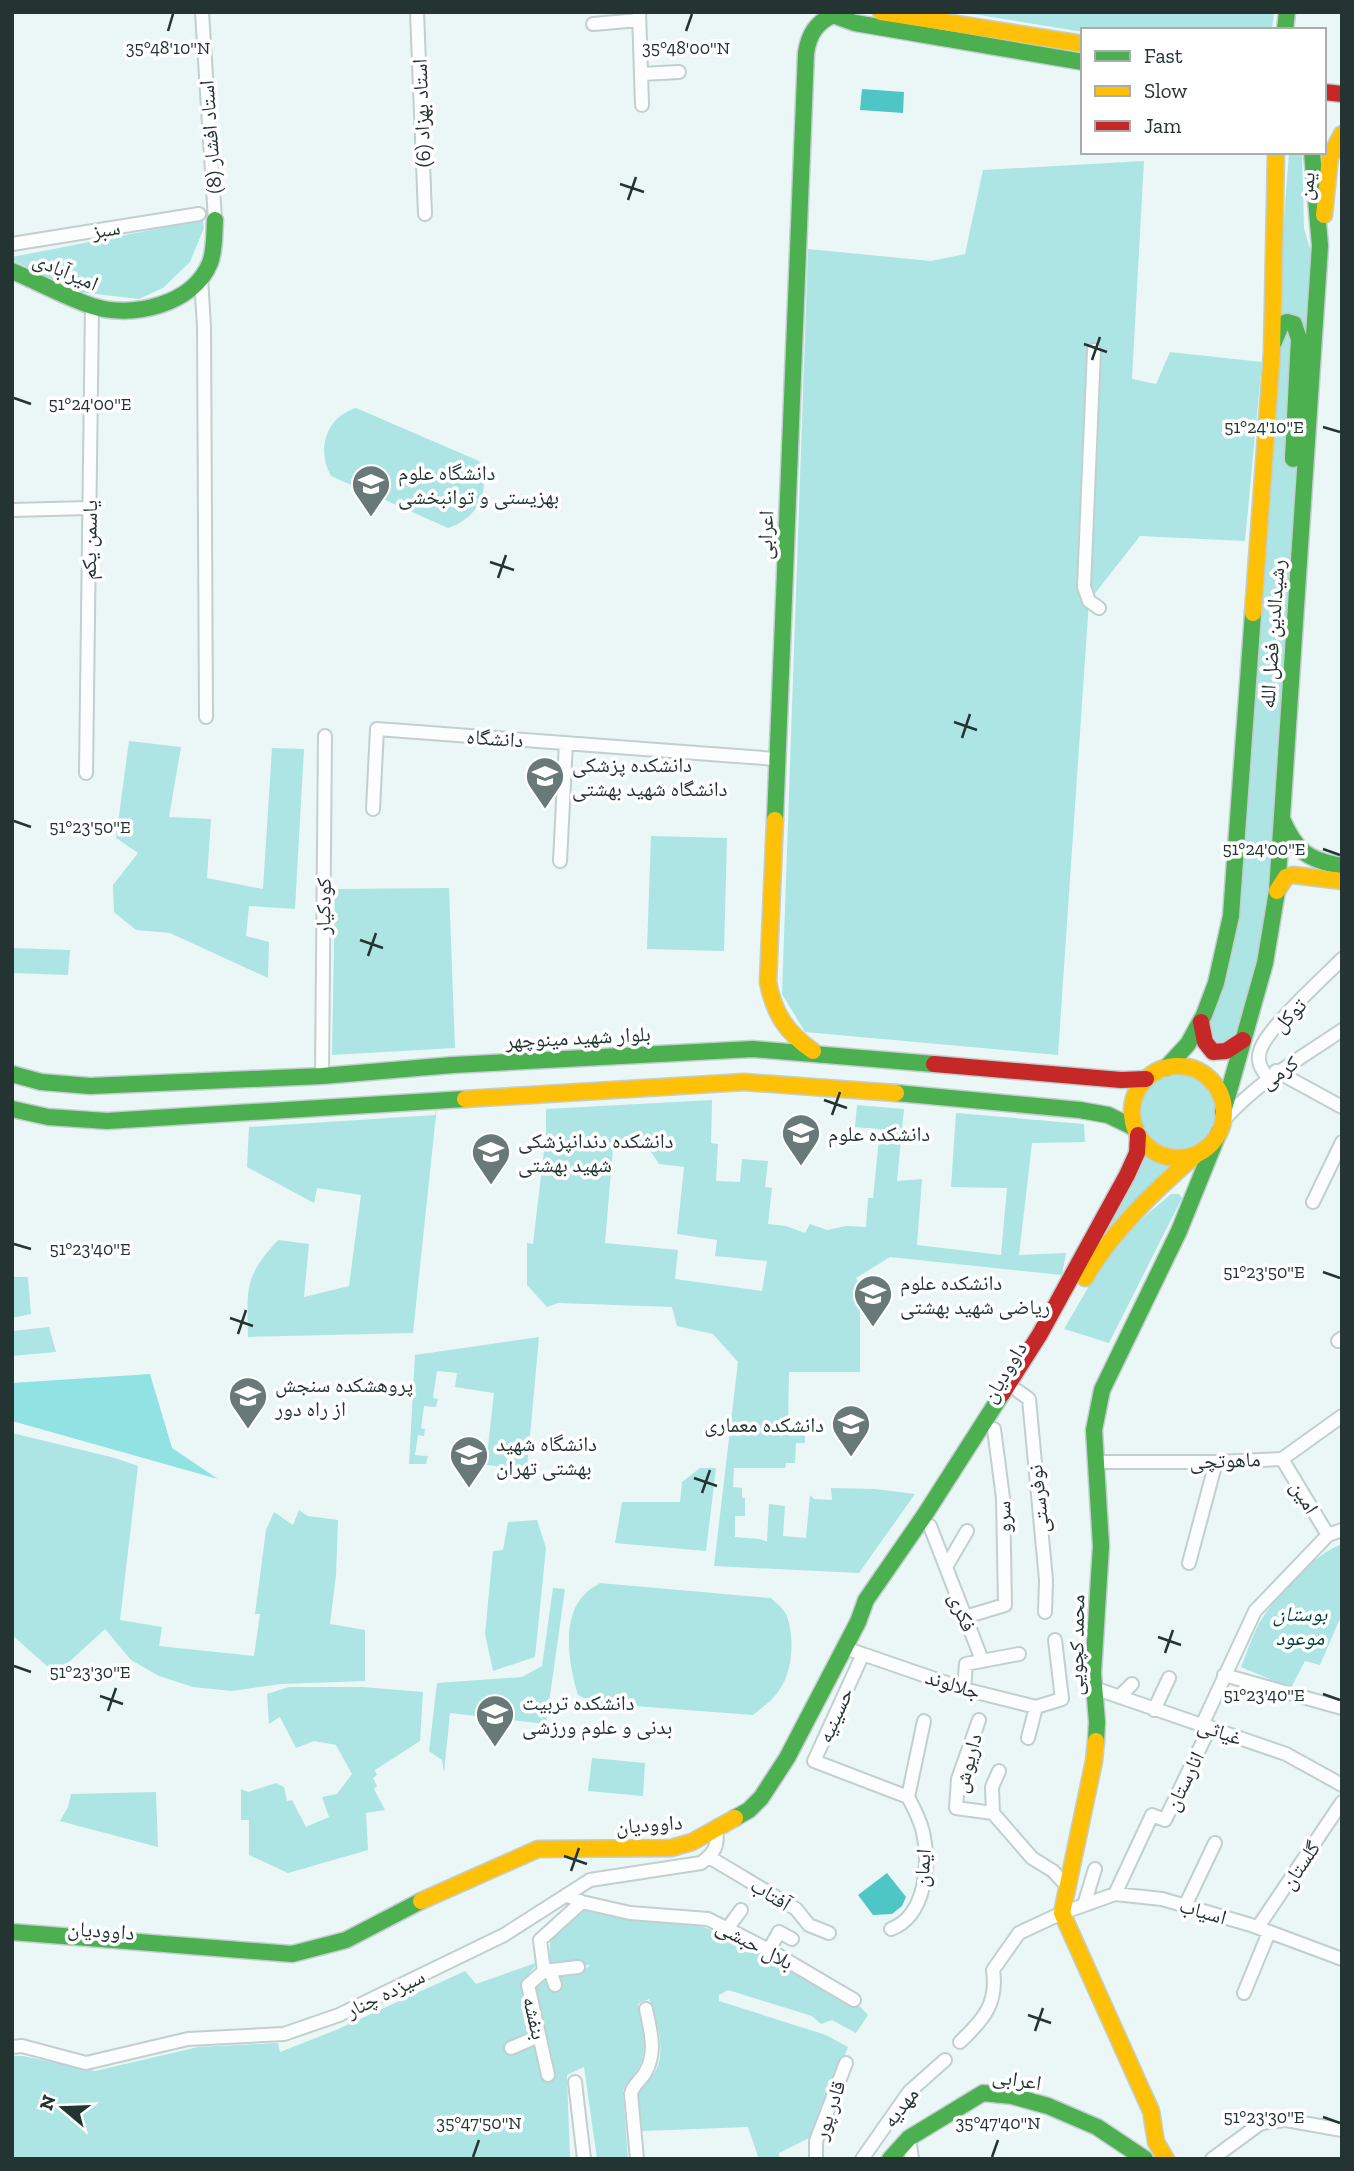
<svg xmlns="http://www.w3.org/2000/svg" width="1354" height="2171" viewBox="0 0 1354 2171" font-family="'Zilla Slab','Noto Naskh Arabic',serif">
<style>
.green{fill:#ade4e4;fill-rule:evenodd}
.forest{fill:#91e2e2}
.water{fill:#4ec6c6}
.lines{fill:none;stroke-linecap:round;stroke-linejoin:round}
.street-casing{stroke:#c2cfcf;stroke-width:16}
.fast-casing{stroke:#c2cfcf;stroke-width:19}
.slow-casing{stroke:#c2cfcf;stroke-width:19}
.jam-casing{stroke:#c2cfcf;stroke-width:19}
.street{stroke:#fcfefe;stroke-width:12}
.fast{stroke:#4caf50;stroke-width:16}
.slow{stroke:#ffc107;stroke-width:16}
.jam{stroke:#c62828;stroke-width:16}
.ticks{fill:none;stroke:#233433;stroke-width:2.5}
.labels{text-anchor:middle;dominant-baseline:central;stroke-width:7;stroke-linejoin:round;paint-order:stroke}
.street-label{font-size:21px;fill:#233433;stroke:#fff}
.poi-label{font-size:21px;fill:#233433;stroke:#fff;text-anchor:start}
.park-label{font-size:21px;font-style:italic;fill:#024343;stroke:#fff}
.ticks-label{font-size:18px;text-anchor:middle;fill:#233433;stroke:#fff;stroke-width:7;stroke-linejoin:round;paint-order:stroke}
</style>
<rect width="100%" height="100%" fill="#ebf7f7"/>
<path class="green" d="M961 12H1274L1272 30H1083V32Z
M1289 152H1302L1304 228 1313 259 1276 849 1262 956 1239 1035 1214 1047 1205 1023 1220 981 1274 352Z
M1144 161 1132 379 1156 384 1170 352 1262 362 1245 541 1140 536 1089 601 1058 1055 805 1032 782 994 808 249 931 261 965 254 983 170Z
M203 220 204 228 190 262 163 288 139 299 79 292 12 260V257Z
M356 408 479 461C492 491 478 518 448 528L331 476C316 450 326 417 356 408Z
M129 741 181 747 169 817 211 819 207 878 263 889 272 748 304 749 295 909 249 906 246 936 269 942 268 978 170 933 136 930 114 912 113 885 138 853 116 838Z
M651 836 727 838 724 951 647 949Z
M449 888 455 1048 332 1055 335 889Z
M12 948 70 950 68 975 12 973Z
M1139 1111a38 38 0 1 1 76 0a38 38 0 1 1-76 0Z
M712 1100 711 1143 718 1144 716 1181 740 1182 742 1159 768 1161 765 1187 772 1188 768 1224 786 1226 805 1233 810 1224 827 1230 846 1226 866 1227 868 1198H873L880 1129 855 1127 857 1105 904 1109 897 1181 922 1179 917 1245 1001 1255 1007 1188 951 1187 956 1113 1084 1124 1085 1142 1032 1143 1019 1255 1066 1253 1062 1275 890 1257 856 1278 860 1285V1372H789L788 1426 805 1423V1443H796L795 1463H786L785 1468H734L733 1487 742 1488V1498H745V1516H735V1537L760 1539 767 1542 769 1504 785 1506 783 1536 806 1538 810 1495 814 1499 832 1500 831 1488 875 1489 915 1494 859 1573 714 1566 738 1362 713 1334 677 1326 672 1307 558 1303 547 1307 527 1285V1243L533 1244 546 1133V1109ZM613 1148 649 1149 659 1164 684 1167 677 1234 717 1240 715 1256 767 1261 762 1291 675 1279 678 1250 605 1243Z
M437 1102 436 1115 413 1333 248 1337C247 1288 244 1277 278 1240L309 1244 304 1297 349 1286 361 1195 317 1188 314 1203 247 1167 249 1127 435 1115Z
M1144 1150C1155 1162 1163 1163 1179 1163L1098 1246Z
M1171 1194H1179L1182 1198 1109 1343 1064 1329 1096 1274 1130 1229Z
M12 1277H28L31 1314 12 1318Z
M49 1327 56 1352 12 1356V1331Z
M539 1337 527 1469 486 1465 494 1393 455 1387 457 1373 437 1371 433 1398 438 1399 436 1407 424 1406 421 1428 425 1429 424 1436 418 1435 415 1455 428 1456 426 1464H409L415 1355Z
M12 1433 115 1458 138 1466 120 1620 162 1627 159 1646 254 1656 260 1614H255L266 1530 274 1512 293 1525 299 1510 308 1516 338 1520 336 1575 330 1624 365 1630V1681L281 1684 232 1691 193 1687 159 1676 131 1660 105 1629 56 1674 12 1635Z
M700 1468H716L706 1551 615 1543 622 1502H680L682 1482Z
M537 1520 546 1548 535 1657 493 1671 485 1634 493 1551 503 1550 508 1522Z
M1342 1544V1614L1320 1665 1305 1661 1291 1688 1241 1667C1248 1651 1253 1632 1263 1617 1280 1591 1313 1555 1342 1544Z
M600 1583 771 1598C776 1603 783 1608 786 1614 795 1635 793 1670 780 1689 773 1700 763 1707 753 1715L595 1703 578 1695C569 1666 560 1616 586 1593 589 1589 596 1586 600 1583Z
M553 1588 565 1589 546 1724 450 1713 444 1773 442 1760 429 1751 437 1683 522 1677 542 1666Z
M289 1687H362L423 1692 420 1741 375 1770 377 1775 373 1778 377 1786 374 1789 385 1810 366 1813 368 1850 288 1873 249 1855V1820H241V1789L248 1792 276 1783 284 1787 287 1801 292 1800 306 1827 329 1817 322 1797 337 1794 352 1774 336 1745 314 1741 296 1748 280 1717 269 1724 267 1694Z
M592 1758 645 1763 643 1796 588 1791Z
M156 1792 158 1847 60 1821 68 1807 71 1794Z
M581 1908 704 1927 766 1955 851 1997 868 2015 856 2033 832 2020 821 2024 812 2016 728 1990 719 1995V2001L826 2035 848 2047 813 2136 779 2153 780 2159H759L748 2127 642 2131 638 2092C643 2085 652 2078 656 2070 666 2050 657 2018 649 1999L638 2004C642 2026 649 2049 638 2069 633 2078 627 2082 623 2091L628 2159H597L584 2067 567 2075 570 2159H12V2056H23L95 2071 198 2047 278 2043 280 2052 336 2030 465 1971 476 1984 538 1962 522 1984 536 2042 533 1985 548 1975 583 1971 590 1965H550V1940Z"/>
<path class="forest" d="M150 1374 172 1448 218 1479 12 1421V1383Z"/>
<path class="water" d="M862 89 904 92 903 113 860 110Z
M887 1873 906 1897 902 1906 892 1914 873 1915 858 1895Z"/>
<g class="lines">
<g class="street-casing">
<path id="street" d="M202 12 215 220
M417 12 425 214
M639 12 642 105
M593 24 639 20
M641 74 679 72
M12 244 199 214
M201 278 204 327 206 717
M1094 350 1084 587 1089 601 1099 608
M12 510 89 508
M86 773 92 306
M373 809 377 729 776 759
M560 861 566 743
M1276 1071 1342 1107
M322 1076 325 736
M1268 1077C1260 1069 1256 1060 1261 1048 1270 1026 1322 979 1342 959
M1222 1122C1259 1080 1297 1061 1342 1030
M1313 1202 1342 1142
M1338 1341 1342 1338
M1018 1391 1029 1399 1046 1580 1045 1612
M1282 1459 1328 1535
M1095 1462H1216L1282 1459 1342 1416
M930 1526 982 1660
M1189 1563 1216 1462
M946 1567 967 1531
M965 1617 1005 1605 1003 1498 994 1429
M845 1648 964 1689 1036 1707 1062 1699 1055 1640
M863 1654 814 1761 908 1797
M1224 1675 1342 1708
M1094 1688 1286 1754 1342 1785
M964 1689 966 1664 1019 1654
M1119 1697 1132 1684
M1154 1710 1169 1678
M979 1720 958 1779 956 1808 993 1813 1032 1858 1053 1871 1067 1886
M1202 1725 1255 1611 1328 1535 1342 1530
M1028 1738 1036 1707
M908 1797 924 1721
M993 1813 992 1787 999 1771
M709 1857 796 1909 809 1925 829 1933
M1115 1894 1152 1815 1165 1820 1210 1727
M566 1895 582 1902 630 1913 708 1919 769 1950 854 2000
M1084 1905 1095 1869
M1185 1906 1215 1843
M1258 1927 1342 1802
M727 1929 741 1910
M891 1929C926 1916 930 1864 923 1832 920 1820 914 1808 908 1797
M769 1950 779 1932 792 1939
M550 1970 555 1985
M544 1971 528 1985 548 2075
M544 1971 540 1940 582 1902
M544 1971 578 1967
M1244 1993 1269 1932
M960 2042C983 2020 998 2004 993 1970L1019 1933 1062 1913 1115 1894 1162 1899 1251 1925 1342 1959
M12 2047 22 2046 86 2063 188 2039 284 2034 339 2015 504 1935 590 1880 701 1863C713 1854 719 1847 716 1830
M511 2048 539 2036
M575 2082 584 2159
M909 2138 912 2159
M637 2159 631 2094C633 2084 642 2080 646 2071 657 2051 650 2029 646 2009
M816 2159V2141L846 2063
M862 2159 909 2092 945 2060
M1212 2159 1261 2123 1286 2120 1342 2130"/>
</g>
<g class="fast-casing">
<path id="fast" d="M833 15 855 23 1083 62
M1285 30 1287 12
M12 271C38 282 65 297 92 306 131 319 193 305 210 263 215 250 214 234 215 220
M1274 342 1281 325 1287 322 1294 324 1299 339 1293 459
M1282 819C1296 851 1307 860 1342 866
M775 820 806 53C809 34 816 23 833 15
M1166 1068 1188 1044 1204 1015 1216 983 1231 916 1253 613
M12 1074 41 1082 90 1086 322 1076 453 1065 753 1049 934 1064
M896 1093 1080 1110 1108 1115 1135 1128
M12 1109 48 1117 107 1121 465 1099
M1223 1112 1265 963 1277 891 1320 246 1312 152
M1096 1741 1097 1722 1093 1673 1101 1546 1094 1430 1102 1390 1179 1231 1219 1132
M735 1818 749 1810 761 1798 787 1758 858 1622 866 1600 924 1516 1002 1394
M12 1932 292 1954 346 1940 421 1901
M890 2159 909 2138 983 2093 1012 2096 1048 2106 1097 2127 1145 2159"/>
</g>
<g class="slow-casing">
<path id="slow" d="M881 12 1083 44
M1324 215 1330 157 1342 134
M1253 613 1272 352 1276 152
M775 820 768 982C774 1014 787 1033 813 1051
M1277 891 1286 877 1293 875 1342 881
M1132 1112a46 46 0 1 1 92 0a46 46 0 1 1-92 0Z
M465 1099 744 1082 896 1093
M1085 1278C1111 1232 1157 1188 1197 1154
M1096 1741 1094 1761 1062 1913 1151 2111 1156 2142 1166 2159
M421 1901 538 1849 671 1848 692 1842 735 1818"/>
</g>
<g class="jam-casing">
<path id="jam" d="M1324 92 1342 94
M1201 1022 1205 1042 1213 1052 1226 1051 1243 1040
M934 1064 1121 1080 1146 1079
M1002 1394 1040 1334 1127 1175 1137 1153 1138 1135"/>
</g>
<use href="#street" class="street"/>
<use href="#fast" class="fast"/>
<use href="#slow" class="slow"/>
<use href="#jam" class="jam"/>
</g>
<path class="ticks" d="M168 31 173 14M686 31 692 14M620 184 644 192M628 200 636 177M1084 344 1107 352M1092 360 1100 337M14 398 31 404M1323 427 1340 432M490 562 514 570M498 578 506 555M954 722 977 730M962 738 970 714M14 821 31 827M1323 849 1340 855M360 940 383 948M368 956 376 933M824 1100 847 1108M832 1115 840 1092M14 1244 31 1249M1323 1272 1340 1278M230 1318 253 1326M238 1334 246 1310M694 1478 717 1486M702 1493 710 1470M1158 1637 1181 1645M1165 1653 1173 1630M14 1666 31 1672M1323 1694 1340 1700M100 1696 123 1704M108 1711 116 1688M564 1856 587 1864M571 1871 579 1848M1028 2015 1051 2023M1035 2031 1043 2008M1323 2117 1340 2123M473 2157 479 2140M992 2157 998 2140"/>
<defs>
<g id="university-pin" transform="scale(2.0125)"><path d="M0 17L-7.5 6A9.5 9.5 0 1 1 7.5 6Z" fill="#697878" stroke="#fff"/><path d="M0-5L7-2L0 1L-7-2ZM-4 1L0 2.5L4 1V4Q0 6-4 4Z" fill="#fff"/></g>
</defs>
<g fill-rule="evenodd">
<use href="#university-pin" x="371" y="484"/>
<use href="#university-pin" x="545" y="776"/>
<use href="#university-pin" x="801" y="1133"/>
<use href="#university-pin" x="491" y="1152"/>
<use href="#university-pin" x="873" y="1294"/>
<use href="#university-pin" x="248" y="1396"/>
<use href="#university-pin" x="851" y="1424"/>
<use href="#university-pin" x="469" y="1455"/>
<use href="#university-pin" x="495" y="1714"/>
</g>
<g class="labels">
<g class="street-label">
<text transform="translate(421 113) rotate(-92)">استاد بهزاد (6)</text>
<text transform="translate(210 137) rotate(-94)">استاد افشار (8)</text>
<text transform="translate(1306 186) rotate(-83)">یمن</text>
<text transform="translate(106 229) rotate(-9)">سبز</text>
<text transform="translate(66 271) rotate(23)">امیرآبادی</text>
<text transform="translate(765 535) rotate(-88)">اعرابی</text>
<text transform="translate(89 540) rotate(-89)">یاسمن یکم</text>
<text transform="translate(1272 634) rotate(-86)">رشیدالدین فضل الله</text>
<text transform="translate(495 738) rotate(4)">دانشگاه</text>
<text transform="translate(323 906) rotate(-89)">کودکیار</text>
<text transform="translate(1289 1015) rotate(-46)">توکل</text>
<text transform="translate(578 1037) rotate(-3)">بلوار شهید مینوچهر</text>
<text transform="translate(1279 1072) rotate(-35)">کرمی</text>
<text transform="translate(1004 1372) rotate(-59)">داوودیان</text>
<text transform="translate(1225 1460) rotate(-2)">ماهوتچی</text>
<text transform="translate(1305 1497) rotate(59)">امین</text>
<text transform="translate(1038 1499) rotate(-96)">نوفرستی</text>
<text transform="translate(1003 1517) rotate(-91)">سرو</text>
<text transform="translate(963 1612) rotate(69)">فکری</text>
<text transform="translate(1076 1645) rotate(-89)">محمد کچویی</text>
<text transform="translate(953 1684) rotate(17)">جلالوند</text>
<text transform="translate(835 1715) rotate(-66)">حسینیه</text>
<text transform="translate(1220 1731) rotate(19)">غیاثی</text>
<text transform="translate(967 1763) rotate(-75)">داریوش</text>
<text transform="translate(1184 1781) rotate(-64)">انارستان</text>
<text transform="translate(649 1824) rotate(-4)">داوودیان</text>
<text transform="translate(1300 1865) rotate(-56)">گلستان</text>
<text transform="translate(922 1868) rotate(-86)">ایمان</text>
<text transform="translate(771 1894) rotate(32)">آفتاب</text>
<text transform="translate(1203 1911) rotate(16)">اسیاب</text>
<text transform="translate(101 1930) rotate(4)">داوودیان</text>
<text transform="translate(755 1944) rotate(28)">بلال حبشی</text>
<text transform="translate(385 1993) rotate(-26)">سیزده چنار</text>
<text transform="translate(535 2018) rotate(77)">بنفشه</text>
<text transform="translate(1017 2079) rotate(9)">اعرابی</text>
<text transform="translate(900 2107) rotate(-52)">مهدیه</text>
<text transform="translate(829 2110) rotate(-71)">قادر پور</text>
</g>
<g class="poi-label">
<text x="398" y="472">دانشگاه علوم<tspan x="398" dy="24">بهزیستی و توانبخشی</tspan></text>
<text x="572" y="764">دانشکده پزشکی<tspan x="572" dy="24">دانشگاه شهید بهشتی</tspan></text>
<text x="828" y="1133">دانشکده علوم</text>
<text x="518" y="1140">دانشکده دندانپزشکی<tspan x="518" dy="24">شهید بهشتی</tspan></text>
<text x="900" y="1282">دانشکده علوم<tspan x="900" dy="24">ریاضی شهید بهشتی</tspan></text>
<text x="275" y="1384">پروهشکده سنجش<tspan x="275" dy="24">از راه دور</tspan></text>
<text x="824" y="1424" text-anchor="end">دانشکده معماری</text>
<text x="496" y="1443">دانشگاه شهید<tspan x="496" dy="24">بهشتی تهران</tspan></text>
<text x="522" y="1702">دانشکده تربیت<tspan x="522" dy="24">بدنی و علوم ورزشی</tspan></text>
</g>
<g class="park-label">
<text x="1300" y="1613">بوستان<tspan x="1300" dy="24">موعود</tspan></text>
</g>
</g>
<g class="ticks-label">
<text x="168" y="54">35°48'10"N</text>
<text x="686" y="54">35°48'00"N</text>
<text x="90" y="410">51°24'00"E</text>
<text x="1264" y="433">51°24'10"E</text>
<text x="90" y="833">51°23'50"E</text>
<text x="1264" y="855">51°24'00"E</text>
<text x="90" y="1255">51°23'40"E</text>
<text x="1264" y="1278">51°23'50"E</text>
<text x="90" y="1678">51°23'30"E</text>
<text x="1264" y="1701">51°23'40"E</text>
<text x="1264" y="2123">51°23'30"E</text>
<text x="479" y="2129">35°47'50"N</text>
<text x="998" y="2129">35°47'40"N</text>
</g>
<rect width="1354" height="2171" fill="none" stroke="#233433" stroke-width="28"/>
<rect x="1081" y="28" width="245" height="126" fill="#ffffff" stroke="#a7aead" stroke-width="2"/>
<rect x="1095" y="51" width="35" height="10" fill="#4caf50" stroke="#a7aead" stroke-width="2"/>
<text x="1144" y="63" font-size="21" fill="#233433">Fast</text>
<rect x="1095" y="86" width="35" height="10" fill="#ffc107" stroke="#a7aead" stroke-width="2"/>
<text x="1144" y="98" font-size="21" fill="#233433">Slow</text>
<rect x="1095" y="121" width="35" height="10" fill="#c62828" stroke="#a7aead" stroke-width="2"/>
<text x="1144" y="133" font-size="21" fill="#233433">Jam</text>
<g transform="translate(63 2108) rotate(289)" stroke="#ffffff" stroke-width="5" paint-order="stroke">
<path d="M0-5L12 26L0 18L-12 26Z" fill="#233433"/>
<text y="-10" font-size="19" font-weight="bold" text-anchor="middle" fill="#233433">N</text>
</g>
</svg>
